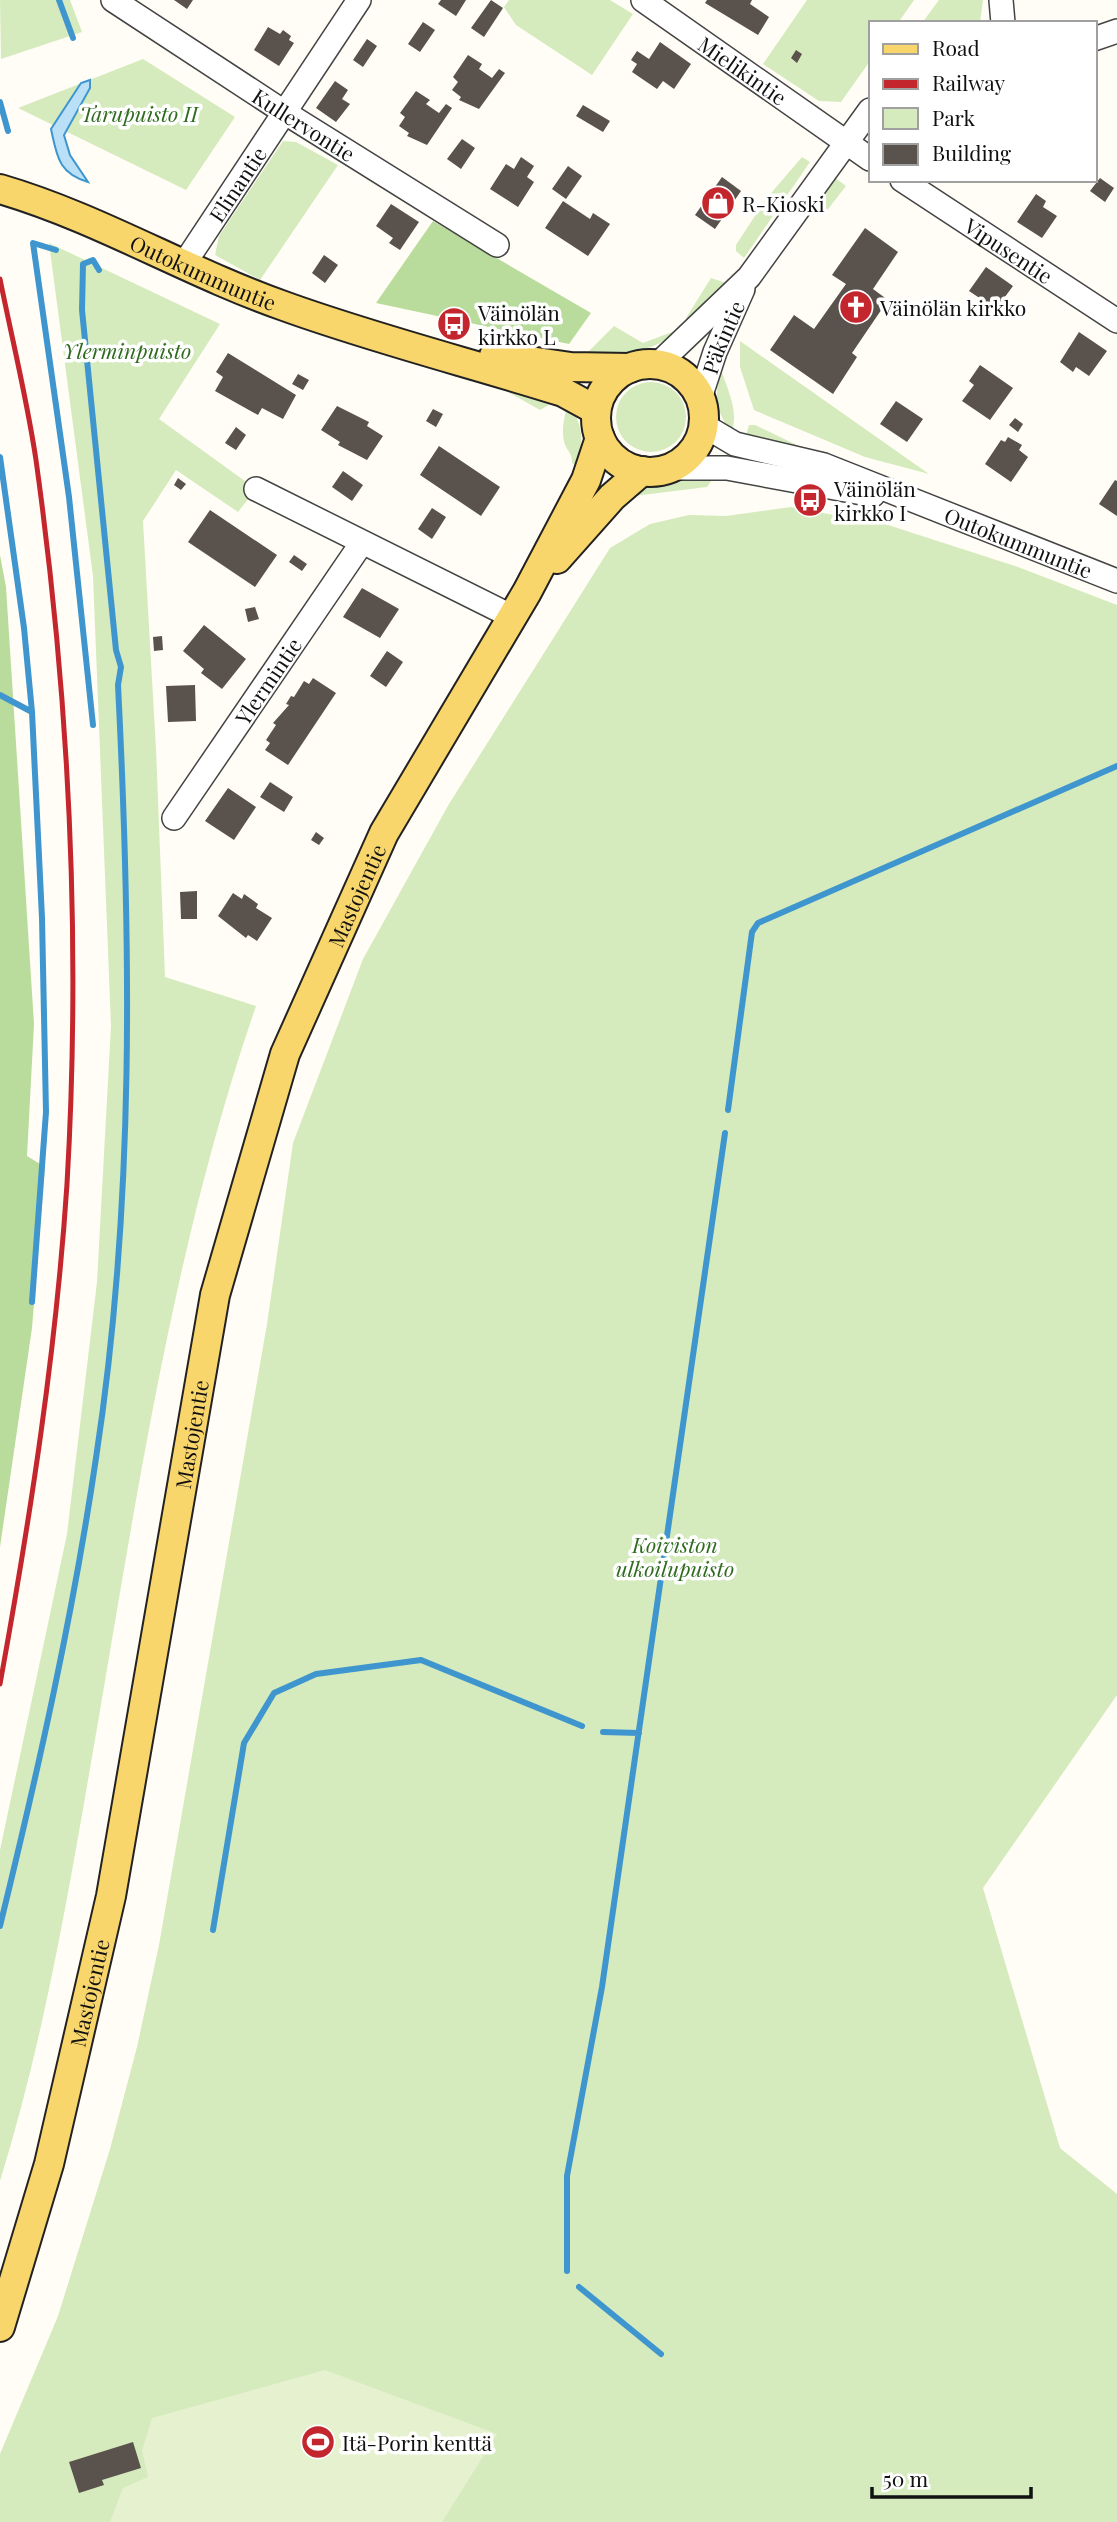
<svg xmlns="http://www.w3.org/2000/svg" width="1117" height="2522" viewBox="0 0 1117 2522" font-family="'Playfair Display',serif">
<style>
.green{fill:#d5ebbd}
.forest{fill:#b9dc9c}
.pitch{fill:#e6f2cf}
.water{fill:#b9e0f7;stroke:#3f96cf;stroke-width:2}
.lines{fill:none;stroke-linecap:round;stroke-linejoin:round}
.stream{stroke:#3f96cf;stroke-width:6}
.building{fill:#5a524d}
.minor-casing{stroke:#444;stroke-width:26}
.major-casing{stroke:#222;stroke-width:32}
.minor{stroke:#fff;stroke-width:23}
.major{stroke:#f9d66b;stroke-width:28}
.rail{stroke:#c4262e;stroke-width:5}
.labels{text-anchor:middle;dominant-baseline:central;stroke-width:7;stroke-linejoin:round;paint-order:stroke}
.street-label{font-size:21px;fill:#111;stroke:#fff}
.park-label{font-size:21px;font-style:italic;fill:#2f6b1f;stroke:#fff}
.poi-label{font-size:21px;fill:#111;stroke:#fff;text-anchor:start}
</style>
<rect width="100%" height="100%" fill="#fffdf5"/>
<path class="green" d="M0 0H70L82 32 1 59Z
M509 0H610L633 14 592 75 516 25 504 7Z
M807 0H914L898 23H870V61L841 102 819 101 763 64Z
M939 0H983L980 23H922Z
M143 59 235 117 186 190 18 108Z
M283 141 296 142 338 165 260 280 215 255 219 236Z
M802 157 810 162 744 258 736 251V245L766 199Z
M834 177 846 186 825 213 822 196Z
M49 243 220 324 159 419 256 489 238 512 176 470 143 521 156 749 165 977 256 1006C169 1258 133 1524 87 1786 64 1919 40 2052 0 2181V1850L67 1534 97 1282 111 1026 93 576Z
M711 278 726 283 688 323 686 318Z
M614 326 643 343 672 332 677 333C647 354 617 356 582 358Z
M740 341 929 474 865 457 754 410 740 367Z
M720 366C726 387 739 409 732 431 713 412 716 390 720 366Z
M616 417a35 35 0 1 1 70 0a35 35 0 1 1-70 0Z
M490 382 554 402 540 410Z
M568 404C584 425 583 440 578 466L572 463C572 455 570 454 566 447 560 434 564 417 568 404Z
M749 425H755L803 448 802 450 746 435Z
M714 477 707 487 626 497 641 485Z
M791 507 888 525 1018 567 1117 605V1695L983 1888 1060 2148 1117 2194V2522H0V2454L58 2316 110 2149 137 2047 159 1945 267 1324 293 1143 363 959 449 804 610 548 650 524 689 515 726 516Z"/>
<path class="forest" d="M433 221 591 313 569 344 376 303Z
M0 555 6 587 34 1024 27 1156 45 1167 32 1328 0 1547Z"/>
<path class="pitch" d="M325 2370 497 2434 442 2522H110L123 2488 148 2477 142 2451 152 2418Z"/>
<path class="water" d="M90 80V88L64 135 70 155 88 182C58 173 57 156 51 129L81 83Z"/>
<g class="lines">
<path class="stream" d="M59 0 73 38
M0 102 8 131
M56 250 33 243 69 497 93 725
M0 457 24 628 32 712 42 918 46 1112 32 1302
M0 695 32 712
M728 1110 752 932 758 923 1117 766
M603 1732 639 1733
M0 1926C38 1771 73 1615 96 1458 135 1203 131 942 118 685L121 667 116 650 82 310 83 264 93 260 99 270
M213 1930 244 1743 274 1693 316 1674 421 1660 582 1726
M567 2271V2176L602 1987 725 1133
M579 2287 661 2354"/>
</g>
<path class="building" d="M174 0H193L187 9Z
M441 0H466L456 16 438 4Z
M491 0 503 8 484 37 471 28Z
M707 0H752L750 4 769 17 758 35 705 3Z
M423 22 435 30 420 52 408 44Z
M268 27 280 34 283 30 291 36 289 40 294 43 279 66 254 50Z
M367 39 377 46 363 67 353 60Z
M660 42 691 64 674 89 663 81 657 89 632 72 637 64 631 60 637 51 649 59Z
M796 50 802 54 797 63 791 58Z
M468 55 482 64 479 69 492 78 499 69 505 73 479 109 459 100 461 97 452 90 458 82 453 77Z
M335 81 348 90 342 99 350 104 336 122 316 108Z
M416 91 430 100 426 104 439 113 446 104 452 108 427 145 407 136 409 133 399 126 405 117 400 113Z
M583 105 610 121 603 132 576 116Z
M462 139 475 148 461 169 447 159Z
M521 157 534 166 527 177 534 182 518 207 490 189 506 164 514 169Z
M568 166 582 176 566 199 552 189Z
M722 177 741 191 715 229 695 215Z
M1100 178 1114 188 1105 202 1090 191Z
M1036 194 1046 201 1043 207 1057 216 1042 238 1017 222Z
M563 201 590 219 593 213 610 224 588 256 545 228Z
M391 204 419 222 400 250 389 243 393 238 376 226Z
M865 228 898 252 873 289 888 300 852 353 857 357 833 394 770 350 794 315 814 329 846 284 832 275Z
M324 255 338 265 325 283 312 273Z
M986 267 1013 286 996 309 969 291Z
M1079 332 1107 351 1089 376 1076 367 1073 372 1060 362Z
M228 353 296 395 283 419 262 408 258 415 215 391 223 377 216 372Z
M980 365 1013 388 990 420 962 401 974 385 969 381Z
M298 374 309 380 303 390 292 384Z
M896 401 923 419 907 442 880 424Z
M337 406 369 422 367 426 383 436 367 460 338 445 340 442 321 430Z
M433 409 443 414 436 427 426 421Z
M1015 418 1023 424 1018 432 1009 425Z
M236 427 246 435 236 450 225 443Z
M1008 437 1022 445 1019 450 1028 457 1011 482 985 464 1001 440 1005 442Z
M439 446 500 487 481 516 420 475Z
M343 471 363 485 352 501 332 487Z
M178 478 186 484 181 490 174 485Z
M1115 480 1117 481V516L1099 504Z
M432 508 446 517 432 539 418 529Z
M210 510 277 555 255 587 188 542Z
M294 555 307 564 302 571 289 562Z
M362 588 399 609 380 638 343 617Z
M255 607 259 619 248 622 245 609Z
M204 625 246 659 222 689 201 673 204 669 183 651Z
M162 636 163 650 154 651 153 637Z
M387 651 403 662 386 687 370 676Z
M313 678 336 693 288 765 265 750 270 743 266 740 276 725 273 723 289 705 286 704 291 696 294 697 304 681 309 684Z
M195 685 196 721 168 722 166 686Z
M270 782 293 797 284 812 260 797Z
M228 788 256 807 234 840 205 821Z
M316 832 324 838 319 845 311 840Z
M197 891V919H181L180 892Z
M233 893 242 899 244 894 258 904 256 908 272 918 257 941 248 935 246 938 218 916Z
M133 2442 141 2468 102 2480 104 2485 79 2493 69 2462Z"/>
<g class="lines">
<g class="minor-casing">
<g id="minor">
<path id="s1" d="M113 0 284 112 497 245"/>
<path id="s2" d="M643 0 870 159"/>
<path d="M1001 0 1003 23"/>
<path d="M1094 39 1117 31"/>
<path id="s3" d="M902 180 1117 321"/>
<path id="s4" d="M184 264 359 0"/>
<path d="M657 365 749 277 870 110"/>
<path id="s5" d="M700 398 715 352 743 289"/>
<path id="s6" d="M703 425 735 444 824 465 1117 581"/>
<path d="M670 468H727L873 495"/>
<path d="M256 489 511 616"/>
<path id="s7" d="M174 818 361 544"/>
</g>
</g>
<g class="major-casing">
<g id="major">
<path id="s8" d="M0 189C99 218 187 272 284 306 375 339 471 363 563 392L596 410"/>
<path d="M494 356 571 367 630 368"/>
<circle cx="650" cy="418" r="54"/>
<path d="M557 559 612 497 642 471"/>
<path id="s9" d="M0 2327 49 2164 111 1896 215 1295 285 1054 384 833 527 592 586 480 600 438"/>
</g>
</g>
<use href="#minor" class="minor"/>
<use href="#major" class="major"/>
<path class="rail" d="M0 279C12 339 27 399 36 460 69 697 81 945 67 1184 56 1352 30 1519 0 1684"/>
</g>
<defs>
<g id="shop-disc" transform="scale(1.75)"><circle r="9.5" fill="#c4262e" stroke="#fff"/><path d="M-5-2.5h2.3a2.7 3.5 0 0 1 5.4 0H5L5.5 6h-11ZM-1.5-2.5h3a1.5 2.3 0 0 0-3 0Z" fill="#fff"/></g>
<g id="church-disc" transform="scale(1.75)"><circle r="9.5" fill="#c4262e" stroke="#fff"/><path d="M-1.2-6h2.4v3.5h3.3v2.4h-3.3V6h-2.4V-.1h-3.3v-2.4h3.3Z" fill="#fff"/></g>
<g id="bus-disc" transform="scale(1.75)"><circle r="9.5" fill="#c4262e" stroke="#fff"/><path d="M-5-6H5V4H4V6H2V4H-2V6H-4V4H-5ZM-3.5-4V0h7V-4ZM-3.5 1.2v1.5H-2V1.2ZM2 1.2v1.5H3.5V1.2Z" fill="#fff"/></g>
<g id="stadium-disc" transform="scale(1.75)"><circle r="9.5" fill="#c4262e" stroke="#fff"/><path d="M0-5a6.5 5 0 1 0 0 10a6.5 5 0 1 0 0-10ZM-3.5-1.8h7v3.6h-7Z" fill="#fff"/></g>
</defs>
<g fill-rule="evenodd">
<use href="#shop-disc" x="718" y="203"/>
<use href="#church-disc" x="856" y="307"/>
<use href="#bus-disc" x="454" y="324"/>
<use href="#bus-disc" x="810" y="500"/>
<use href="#stadium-disc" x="318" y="2442"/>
</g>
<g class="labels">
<g class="street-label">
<text stroke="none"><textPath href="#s2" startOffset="122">Mielikintie</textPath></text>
<text stroke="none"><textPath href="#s1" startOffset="228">Kullervontie</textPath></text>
<text stroke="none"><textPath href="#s4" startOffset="96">Elinantie</textPath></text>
<text stroke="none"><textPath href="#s3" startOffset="128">Vipusentie</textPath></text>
<text stroke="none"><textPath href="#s8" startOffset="220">Outokummuntie</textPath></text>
<text stroke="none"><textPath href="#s5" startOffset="65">Päkintie</textPath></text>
<text stroke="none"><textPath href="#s6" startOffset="338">Outokummuntie</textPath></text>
<text stroke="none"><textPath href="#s7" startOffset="166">Ylermintie</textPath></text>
<text stroke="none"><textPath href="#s9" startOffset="1480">Mastojentie</textPath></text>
<text stroke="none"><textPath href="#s9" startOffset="914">Mastojentie</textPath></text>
<text stroke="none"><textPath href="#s9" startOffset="346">Mastojentie</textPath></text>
</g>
<g class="park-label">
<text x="139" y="113">Tarupuisto II</text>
<text x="127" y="350">Ylerminpuisto</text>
<text x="675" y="1544">Koiviston<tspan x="675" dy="24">ulkoilupuisto</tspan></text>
</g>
<g class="poi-label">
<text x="742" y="203">R-Kioski</text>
<text x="880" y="307">Väinölän kirkko</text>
<text x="478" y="312">Väinölän<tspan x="478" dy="24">kirkko L</tspan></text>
<text x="834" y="488">Väinölän<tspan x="834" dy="24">kirkko I</tspan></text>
<text x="342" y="2442">Itä-Porin kenttä</text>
</g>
</g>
<rect x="869" y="21" width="228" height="161" fill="#ffffff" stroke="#a0a0a0" stroke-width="2"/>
<rect x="883" y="44" width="35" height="10" fill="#f9d66b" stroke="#a0a0a0" stroke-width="2"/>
<text x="932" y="56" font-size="21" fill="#111111">Road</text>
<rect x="883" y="79" width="35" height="10" fill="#c4262e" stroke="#a0a0a0" stroke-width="2"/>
<text x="932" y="91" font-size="21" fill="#111111">Railway</text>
<rect x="883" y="108" width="35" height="21" fill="#d5ebbd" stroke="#a0a0a0" stroke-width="2"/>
<text x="932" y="126" font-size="21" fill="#111111">Park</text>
<rect x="883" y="144" width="35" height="21" fill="#5a524d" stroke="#a0a0a0" stroke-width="2"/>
<text x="932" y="161" font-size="21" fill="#111111">Building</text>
<path d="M872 2487v10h159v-10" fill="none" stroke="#111111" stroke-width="3.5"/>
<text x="883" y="2487" font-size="21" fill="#111111" stroke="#ffffff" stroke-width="5" paint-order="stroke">50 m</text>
</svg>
